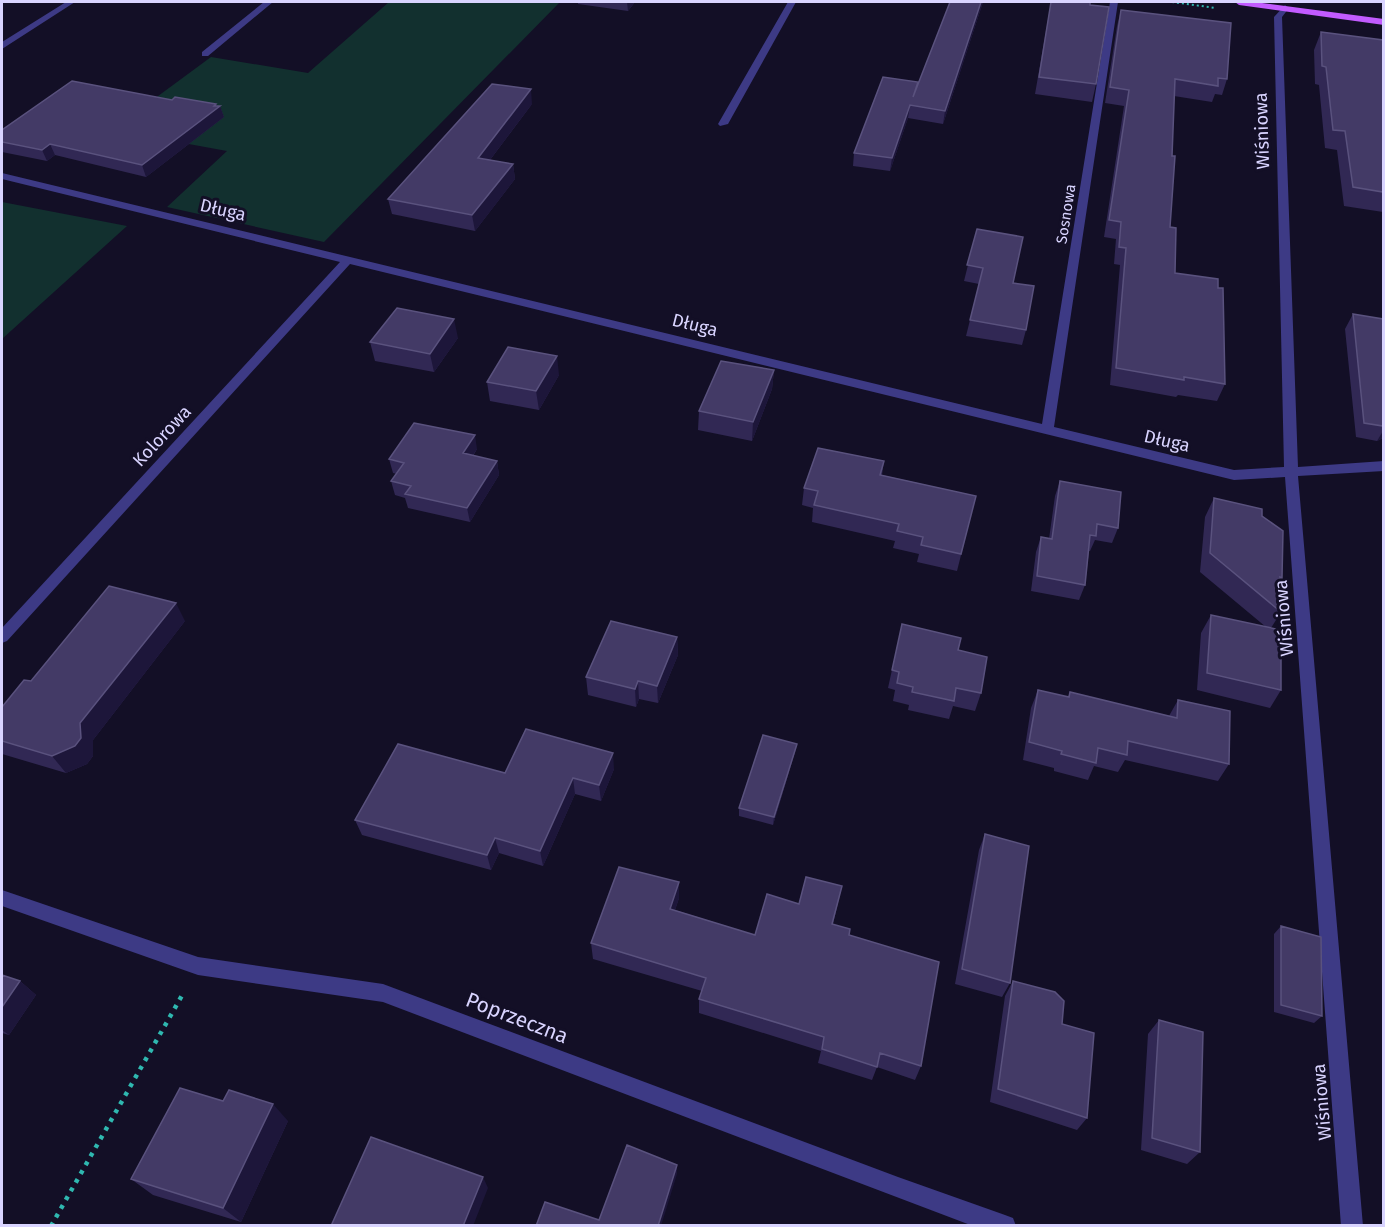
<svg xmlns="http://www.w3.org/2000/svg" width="1385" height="1227" viewBox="0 0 1385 1227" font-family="'Fira Sans',sans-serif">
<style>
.green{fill:#12302f}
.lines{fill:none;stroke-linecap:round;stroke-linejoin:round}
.path-far1{stroke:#2fb8b0;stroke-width:2;stroke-dasharray:2 3;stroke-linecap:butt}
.path{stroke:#2fb8b0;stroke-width:4.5;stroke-dasharray:4 6;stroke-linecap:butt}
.minor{fill:#3d3a85;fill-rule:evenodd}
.major{fill:#c25bff;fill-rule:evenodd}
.wall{fill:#312854}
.shaded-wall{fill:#1d163a}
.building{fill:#433a66;stroke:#5a527e;stroke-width:1.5}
.labels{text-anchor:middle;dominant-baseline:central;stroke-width:6;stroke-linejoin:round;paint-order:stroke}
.far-street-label{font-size:15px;fill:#d9d4ff;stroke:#130f26}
.street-label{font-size:18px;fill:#d9d4ff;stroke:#130f26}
.near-street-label{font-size:21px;fill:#d9d4ff;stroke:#130f26}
</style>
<rect width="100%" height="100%" fill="#130f26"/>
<path class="green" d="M389 2H560L324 242 167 207 227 151 112 130 211 57 308 73Z
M2 202 127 226 2 339Z"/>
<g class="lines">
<path class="path-far1" d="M1172 2 1216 8"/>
<path class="path" d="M51 1226 184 992"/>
<path class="minor" d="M66 2H75L2 49V42Z
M264 2H273L208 56H202V52Z
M788 2H796L728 124 720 126 718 124Z
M1110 2H1118L1054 427 1234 470 1284 467 1274 17 1285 5 1289 8 1282 17 1298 467 1384 461V471L1298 476 1363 1226H1341L1285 477 1234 480 350 264 7 641 2 643V628L340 262 2 179V173L1042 424Z
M2 890 198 957 383 984 898 1177 1005 1215 1013 1218 1016 1226H973L383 1002 198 975 2 906Z"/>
<path class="major" d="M1235 2H1254L1384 19V25L1239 5Z"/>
</g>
<path class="wall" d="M578 2H635L628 11 578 4Z
M983 2 943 124 908 118 890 171 853 166 854 153 917 86Z
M1051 2 1096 84 1092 102 1035 94Z
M1121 10 1227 79 1222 95 1215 94 1212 102 1174 96 1172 156 1170 227 1175 273 1218 288 1225 384 1217 401 1178 395 1176 397 1110 385 1120 265 1114 264 1116 239 1104 237 1124 106 1105 103 1117 26Z
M1321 32 1383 40V212L1344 206 1337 150 1325 148 1319 85 1315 84 1314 50Z
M172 100 216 104 217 106H220L224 117 146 177 55 155 47 161 2 152V130Z
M532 104 490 160 513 164 515 179 475 231 392 214 388 199Z
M977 229 1026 330 1022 345 966 336 979 284 964 281Z
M1353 314 1383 319V438L1377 441 1356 437 1345 329Z
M458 338 434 372 375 361 370 342Z
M774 370 772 389 752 441 698 430 699 411Z
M559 375 539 410 490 401 487 382Z
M477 449 473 456 497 461 499 475 470 522 408 508 405 498 395 495 391 481 397 474 393 473 389 459Z
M884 461 882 475 976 496 957 571 917 562 919 554 893 548 895 541 812 522 813 508 802 505 804 488Z
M1060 481 1118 528 1112 543 1095 540 1090 551H1089L1085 585 1079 600 1031 591 1036 552 1041 537 1049 539 1055 496Z
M1214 498 1262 516 1282 578 1280 581 1281 612 1271 628 1281 690 1270 708 1197 690 1201 633 1211 615 1266 627 1200 572 1205 517Z
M185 621 93 740V756L87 764 66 773 2 754V707L31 681Z
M902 624 958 650 981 693 975 711 953 706 949 719 908 710 909 705 893 701 895 690 888 688Z
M677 637 678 655 658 703 639 699 636 707 588 695 586 677Z
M1038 690 1068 697 1070 692 1169 716 1178 700 1229 764 1218 781 1125 760 1118 772 1094 766 1088 780 1054 771V768L1023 760 1031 708Z
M797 744 795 752 773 825 739 816V808Z
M614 769 601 801 575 794 543 866 499 853 491 870 362 835 355 820 505 773Z
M985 834 1010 983 1002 997 955 984 979 850Z
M842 886 833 924 849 935 921 1066 915 1080 877 1067 872 1080 818 1063 821 1051 699 1013V999L702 991 593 959 591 943 679 898 675 910 755 935 799 904Z
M1281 926 1322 1016 1314 1023 1274 1012V934Z
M2 975 20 981 36 995 9 1035 2 1033Z
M1013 981 1062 1024 1087 1118 1077 1130 990 1102 1005 996Z
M1159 1020 1200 1152 1187 1164 1141 1150 1148 1034Z
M288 1121 241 1222 153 1195 131 1179Z"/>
<path class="shaded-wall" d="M627 2H635L628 11Z
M981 2H983L943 124 945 111Z
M531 89 532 104 480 173 478 158Z
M216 104 218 108 220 106 224 117 146 177 142 165Z
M910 105 908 118 890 171 892 158Z
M50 144 55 155 47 161 42 150Z
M513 164 515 179 475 231 472 215Z
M454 319 458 338 434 372 430 354Z
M557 356 559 375 539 410 536 391Z
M774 370 772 389 752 441 753 422Z
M1383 431V438L1377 441Z
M475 435 477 449 465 467 463 453Z
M497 461 499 475 470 522 467 508Z
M176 603 185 621 93 740V756L87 764 66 773 52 756 80 723Z
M677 637 678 655 658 703 657 686Z
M638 681 639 699 636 707 635 689Z
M797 744 795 752 773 825 774 817Z
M613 753 614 769 601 801 599 785Z
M573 778 575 794 543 866 540 851Z
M495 838 499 853 491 870 487 855Z
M679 882V898L670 925V909Z
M20 981 36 995 9 1035 2 1030V1007Z
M273 1104 288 1121 241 1222 223 1208Z
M677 1165V1174L661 1226H658Z
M483 1177 488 1188 473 1226H463Z"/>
<path class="building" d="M950 2H981L945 111 910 105 892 158 854 153 883 77 918 82 913 97Z
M1051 2H1090V5L1109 7 1096 84 1039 77Z
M1121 10 1231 23 1227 79 1218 78V86L1175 79 1172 156H1175L1170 227 1176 228 1175 273 1218 279V288H1223L1225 384 1184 377V380L1116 368 1126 248 1119 247 1121 222 1109 220 1129 90 1110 87Z
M1321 32 1383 40V192L1353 187 1345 131 1333 130 1326 67 1322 66Z
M72 81 172 100 175 97 216 104 214 106H220L142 165 50 144 42 150 2 142V130Z
M492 84 531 89 478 158 513 164 472 215 388 199Z
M977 229 1023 237 1013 283 1034 286 1026 330 970 320 983 268 967 265Z
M397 308 454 319 430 354 370 342Z
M1353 314 1383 319V426L1364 423Z
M508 347 557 356 536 391 487 382Z
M721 361 774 370 753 422 699 411Z
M414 423 475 435 463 453 497 461 467 508 405 494 411 486 391 481 404 463 389 459Z
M818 448 884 461 880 475 976 496 961 554 921 545 923 537 897 531 899 524 814 505 818 491 804 488Z
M1060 481 1121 492 1118 528 1097 524 1096 536 1090 535 1085 585 1037 576 1041 537 1052 539Z
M1214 498 1262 509V516L1283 531 1282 578 1280 577 1281 612 1210 553Z
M109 586 176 603 80 723 81 738 75 746 52 756 2 741V707L24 680 31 681Z
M1211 615 1281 630V690L1207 673Z
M611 621 677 637 657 686 638 681 635 689 586 677Z
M902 624 961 638 958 650 987 657 981 693 956 688 954 701 912 692 913 687 897 683 899 672 892 670Z
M1038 690 1069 697 1070 692 1177 718 1178 700 1230 711 1229 764 1128 741 1127 755 1098 748 1096 763 1061 754 1062 751 1029 742Z
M526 729 613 753 599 785 573 778 540 851 495 838 487 855 355 820 398 744 505 773Z
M763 735 797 744 774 817 739 808Z
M985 834 1029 846 1010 983 962 969Z
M619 867 679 882 670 909 755 935 767 894 799 904 806 877 842 886 832 924 850 929 849 935 939 962 921 1066 880 1053 877 1067 822 1049 824 1037 699 999 706 978 591 943Z
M1281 926 1321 937 1322 1016 1281 1005Z
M2 975 20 981 2 1007Z
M1013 981 1055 992 1064 1001 1062 1024 1094 1033 1087 1118 998 1089Z
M1159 1020 1203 1032 1200 1152 1152 1138Z
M180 1088 223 1101 229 1090 273 1104 223 1208 131 1179Z
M371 1137 483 1177 463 1226H331Z
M627 1145 677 1165 658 1226H536L545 1202 599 1220Z"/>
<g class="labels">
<g class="far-street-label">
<text transform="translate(1066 214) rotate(-81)">Sosnowa</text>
</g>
<g class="street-label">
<text transform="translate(1262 131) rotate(-92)">Wiśniowa</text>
<text transform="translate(223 210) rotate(13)">Długa</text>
<text transform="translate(695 325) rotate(14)">Długa</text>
<text transform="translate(162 436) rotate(-47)">Kolorowa</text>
<text transform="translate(1167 441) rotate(13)">Długa</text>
<text transform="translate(1284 618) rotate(-95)">Wiśniowa</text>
<text transform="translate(1322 1102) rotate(-95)">Wiśniowa</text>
</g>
<g class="near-street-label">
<text transform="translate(517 1018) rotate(21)">Poprzeczna</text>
</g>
</g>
<rect width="1385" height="1227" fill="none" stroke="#d9d4ff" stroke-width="6"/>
</svg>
